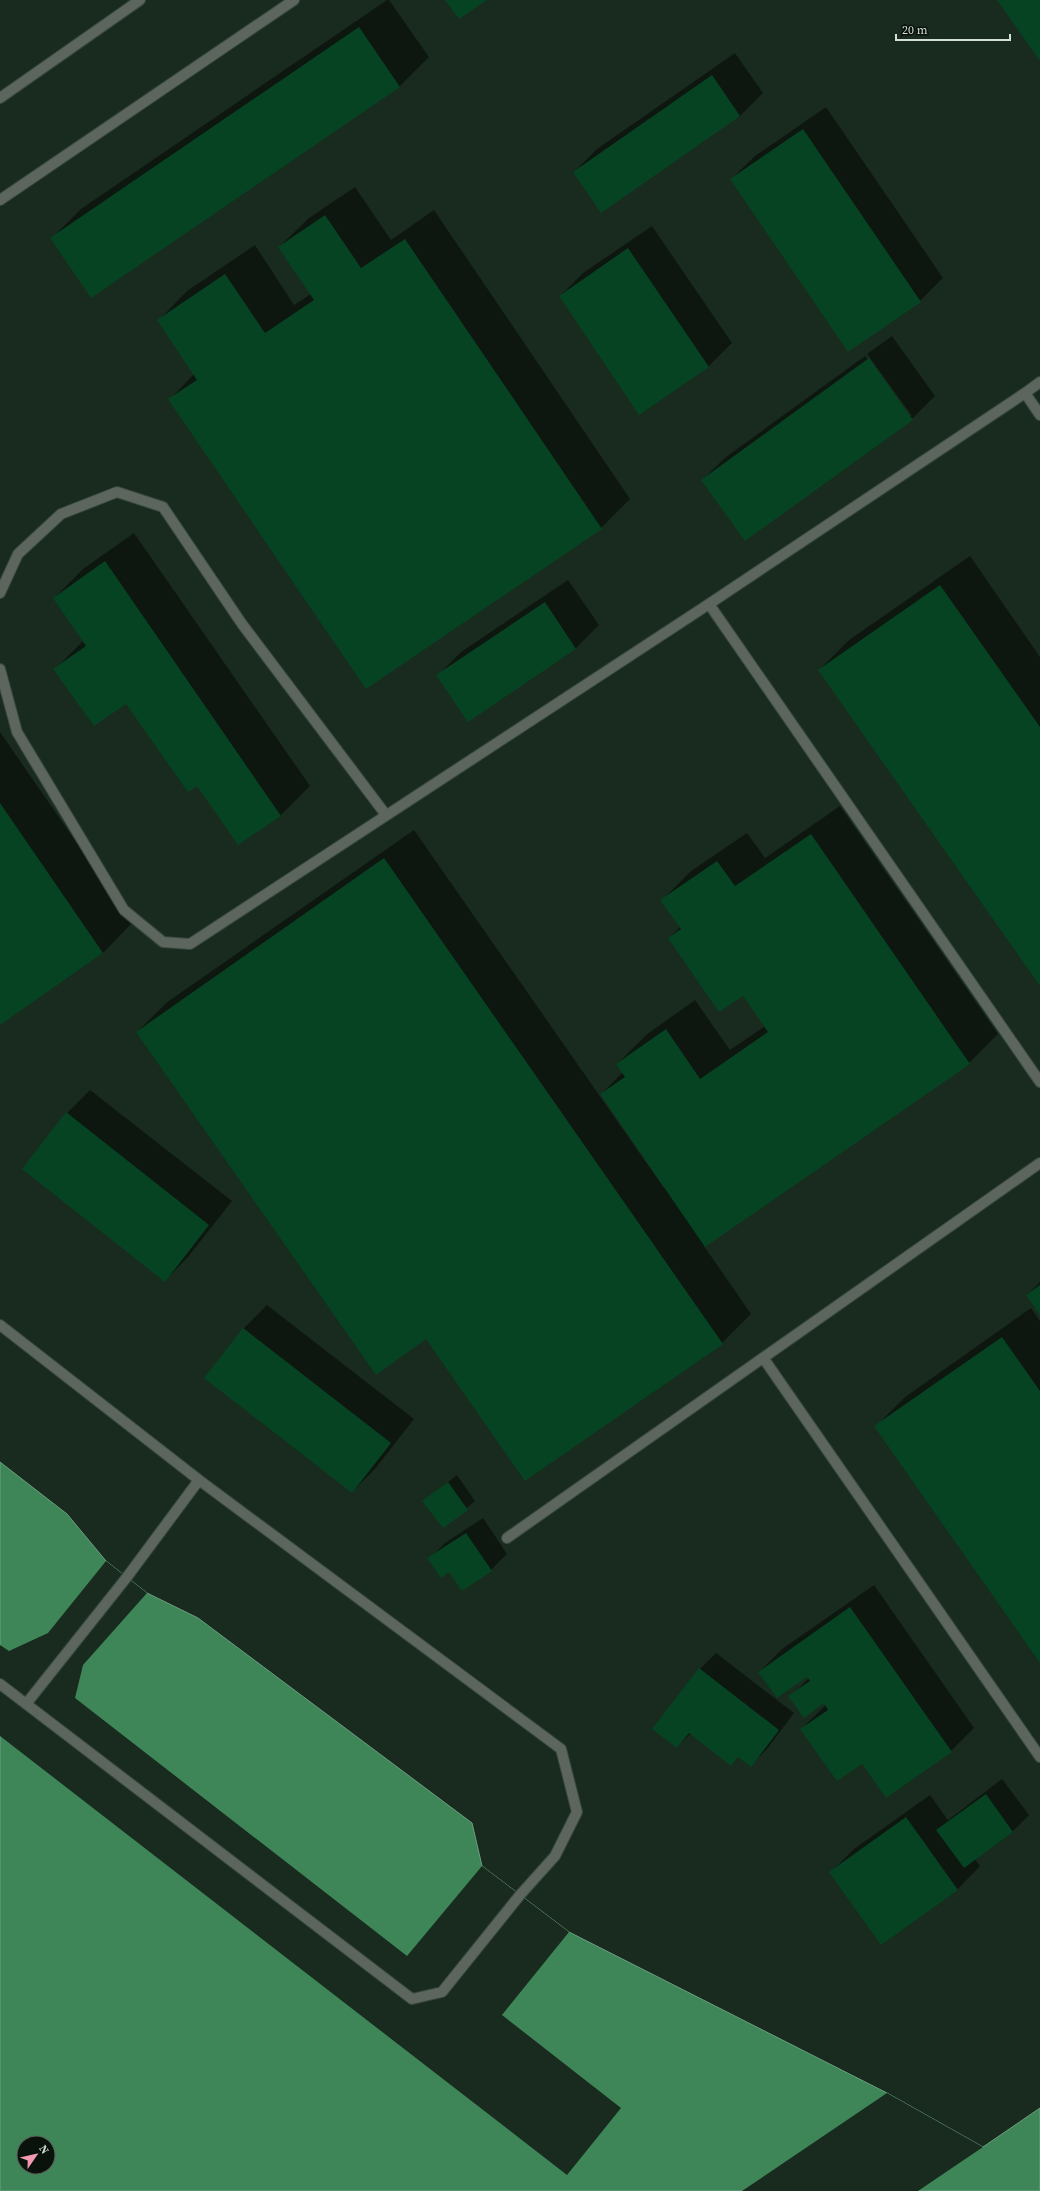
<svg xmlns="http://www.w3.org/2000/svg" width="1040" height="2191" viewBox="0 0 1040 2191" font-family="'Source Serif 4',serif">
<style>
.water{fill:#3e8658;stroke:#6ba07e;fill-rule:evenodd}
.pier{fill:#192b1f}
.shadow{fill:#0007}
.building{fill:#064322}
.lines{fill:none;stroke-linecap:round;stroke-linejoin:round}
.lane-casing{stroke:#37483c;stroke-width:12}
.lane{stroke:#5c655e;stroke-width:10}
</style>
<rect width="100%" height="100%" fill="#192b1f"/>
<path class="water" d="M0 1462 67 1514 106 1561 147 1593 198 1618 472 1823 482 1866 569 1932 887 2093 983 2147 1040 2108V2191H0ZM24 2143H48V2167H24Z"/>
<path class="pier" d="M106 1561 147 1593 83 1665 75 1698 407 1956 482 1866 569 1932 502 2015 621 2108 567 2175 0 1736V1645L9 1651 48 1633Z
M887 2093 983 2147 918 2191H742Z"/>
<path class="shadow" d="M387 0H389L429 57 400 86 91 296 51 239 81 209Z
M735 53 763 93 740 116 574 172 597 149Z
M826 107 943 278 920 301 731 179 755 156Z
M355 187 391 240 434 210 630 499 601 528 170 399 194 374 158 321 187 291 255 245 294 305 311 294 279 247 309 218Z
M652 226 732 343 709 366 640 413 560 296 583 273Z
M892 336 935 396 912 419 746 540 702 480 726 457 865 356 909 416H912L867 354Z
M134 533 310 786 281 815 239 844 197 784 127 702 55 669 84 640 54 598 83 569Z
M970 556 1040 657V984L819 670 849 640Z
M568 580 599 625 576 648 468 720 438 675 461 652Z
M0 732 132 923 103 953 0 1024Z
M840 806 998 1034 969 1063 704 1246 751 1314 722 1343 426 1338 137 1032 166 1003 414 830 664 1188 665 1187 601 1094 623 1072 617 1064 646 1035 695 1000 730 1050 765 1026 743 994 669 938 680 927 662 900 691 871 747 833 765 858Z
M90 1090 232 1201 188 1257 165 1281 67 1113Z
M1040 1282V1314L1027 1295Z
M267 1305 414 1419 375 1469 352 1492 205 1378 244 1328Z
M1031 1308 1040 1321V1661L876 1426 905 1397Z
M457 1475 475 1501 443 1527 424 1501Z
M483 1518 507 1554 491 1570 450 1571 429 1559 445 1543Z
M874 1585 974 1728 951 1751 862 1762 801 1729 826 1705 824 1702 790 1697 809 1678 807 1676 759 1672 782 1649Z
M716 1653 794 1713 767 1749 751 1765 739 1756 731 1764 691 1733 677 1747 654 1728 700 1669Z
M1002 1779 1029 1815 1013 1831 975 1859 980 1866 957 1890 831 1872 854 1849 930 1795 948 1820Z"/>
<path class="building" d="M445 0H487L459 19Z
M997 0H1040V61Z
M359 27 400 87 91 298 50 238Z
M712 75 740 116 601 213 573 172Z
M803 129 921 302 848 352 730 179Z
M325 215 361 268 405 239 602 529 366 689 168 399 197 380 157 320 225 274 265 333 314 300 278 247Z
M628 248 709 367 639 415 559 296Z
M869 358 913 420 745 541 701 480Z
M105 561 281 816 238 845 197 786 188 792 126 704 94 726 53 669 86 646 53 598Z
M940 585 1040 727V986L818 670Z
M545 602 576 649 468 722 436 675Z
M0 803 103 953 0 1025Z
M811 834 970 1064 705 1247 600 1094 625 1077 616 1064 666 1029 700 1079 768 1032 743 996 719 1012 668 938 681 929 660 900 717 861 735 886Z
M384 858 723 1344 525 1481 426 1339 376 1375 136 1032Z
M66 1112 209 1225 165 1282 22 1169Z
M1040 1285V1315L1026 1295Z
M243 1328 391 1443 352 1493 204 1378Z
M1002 1337 1040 1391V1663L874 1426Z
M448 1482 468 1510 443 1528 422 1501Z
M466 1533 492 1571 462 1591 449 1572 441 1578 427 1558Z
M850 1607 952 1752 886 1798 862 1764 837 1781 800 1729 828 1710 824 1703 804 1718 788 1696 810 1681 807 1677 777 1698 758 1672Z
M699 1668 779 1730 751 1767 738 1757 731 1766 689 1733 677 1748 652 1729Z
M986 1794 1013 1832 964 1868 936 1830Z
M906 1817 958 1890 881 1945 829 1872Z"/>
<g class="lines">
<g class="lane-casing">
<path id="lane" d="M0 98 140 0
M0 200 294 0
M1040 382 1025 393 1040 415
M0 593 18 554 61 514 117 492 163 507 242 624 386 815
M709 604 1040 1082
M0 669 17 732 124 910 163 942 190 944 709 604 1025 393
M0 1325 199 1480 561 1749 577 1812 555 1856 520 1895 442 1992 412 1999 0 1684
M764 1359 1040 1757
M507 1538 1040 1163
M26 1704 127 1577 199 1480"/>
</g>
<use href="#lane" class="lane"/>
</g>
<g transform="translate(36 2155) rotate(56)"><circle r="19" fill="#0a120c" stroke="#5a645c"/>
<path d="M0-3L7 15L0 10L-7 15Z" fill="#f29ab0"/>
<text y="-6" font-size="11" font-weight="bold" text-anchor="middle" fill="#d3ded5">N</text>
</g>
<path d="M896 34v6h114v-6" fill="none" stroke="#d3ded5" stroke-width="2"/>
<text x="902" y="34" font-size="12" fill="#d3ded5" stroke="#0a120c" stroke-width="3" paint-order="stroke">20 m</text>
</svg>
